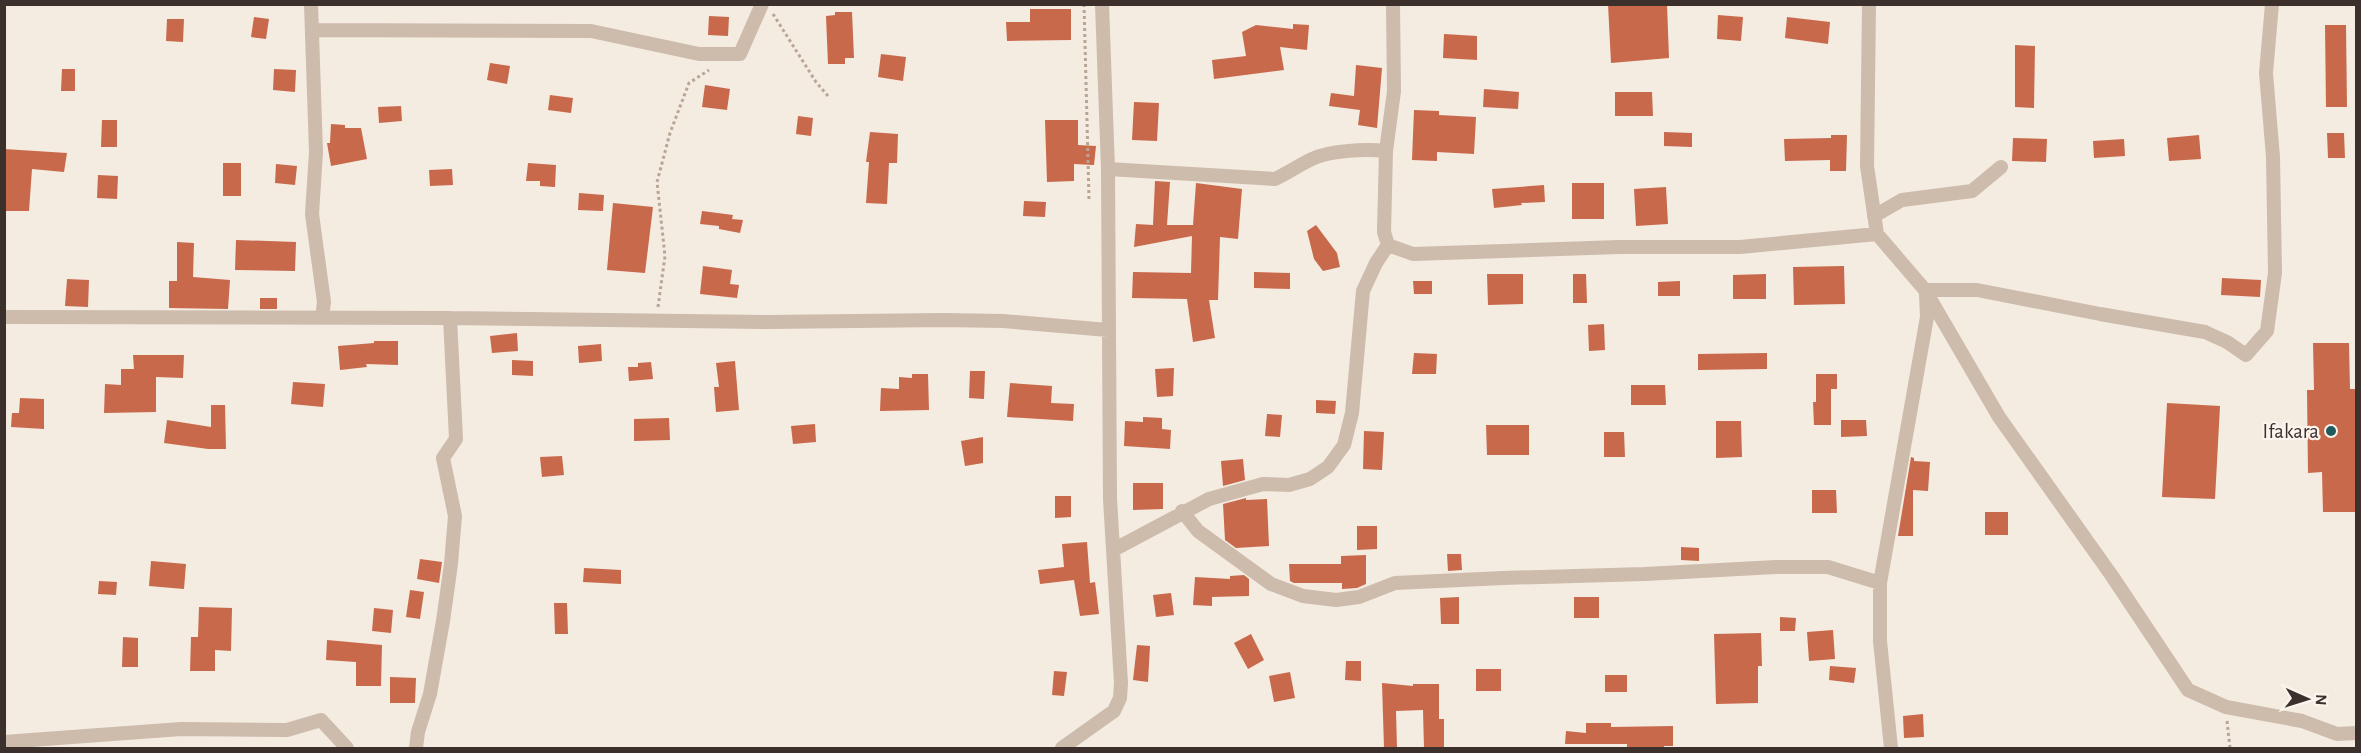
<svg xmlns="http://www.w3.org/2000/svg" width="2361" height="753" viewBox="0 0 2361 753" font-family="'Alegreya Sans',sans-serif">
<style>
.building{fill:#c8694b}
.lines{fill:none;stroke-linecap:round;stroke-linejoin:round}
.path{stroke:#b9a596;stroke-width:3;stroke-dasharray:3 3;stroke-linecap:butt}
.minor{stroke:#cdbbac;stroke-width:14}
.poi-dot{fill:#1f5a5e;stroke:#fbf5ee;stroke-width:2}
.labels{text-anchor:middle;dominant-baseline:central;stroke-width:4.5;stroke-linejoin:round;paint-order:stroke}
.poi-label{font-size:21px;fill:#3b302b;stroke:#fbf5ee;text-anchor:end}
</style>
<rect width="100%" height="100%" fill="#f4ebe1"/>
<path class="building" d="M1608 4H1667L1669 58 1611 63Z
M1030 9H1071V40L1007 41 1006 22H1030Z
M835 12H852L854 58H845V64H828L826 16 835 15Z
M1718 15 1743 17 1741 41 1717 39Z
M709 16 729 17 728 36 708 35Z
M254 17 269 19 266 39 251 37Z
M1787 17 1830 22 1828 44 1785 38Z
M167 19H184L183 42 166 41Z
M1293 24 1309 25 1307 50 1280 47 1284 70 1214 79 1212 60 1246 56 1242 32 1256 25 1293 29Z
M2325 25H2346L2347 107H2326Z
M1444 34 1477 36V60L1443 58Z
M2015 45 2035 46 2034 108 2015 107Z
M881 54 906 57 903 81 878 77Z
M490 63 510 66 507 84 487 80Z
M1356 65 1382 68 1377 128 1358 125 1360 110 1329 106 1331 93 1354 96Z
M62 69H75V91H61Z
M274 69 296 70 295 92 273 90Z
M705 85 730 89 727 110 702 107Z
M1484 89 1519 92 1518 109 1483 107Z
M1615 92H1652L1653 116H1615Z
M550 95 573 98 571 113 548 110Z
M1134 102 1159 103 1157 141 1132 140Z
M401 106 402 121 379 123 378 107Z
M1414 110 1439 111V115L1476 117 1474 154 1437 152V161L1412 160Z
M798 116 813 118 811 136 796 134Z
M102 120H117V147H101Z
M1045 120H1078V145L1096 146 1094 165 1074 164V181L1047 182Z
M331 124 345 125V128H361L367 159 331 166 327 143H330Z
M870 132 898 134 897 163H889L887 204 866 203 869 162H866Z
M1664 132 1692 133V147L1664 146Z
M2327 133H2344L2345 158H2328Z
M1831 135H1847L1846 171H1830V160L1785 161 1784 139 1831 138Z
M2199 135 2201 159 2169 161 2167 138Z
M2013 138 2047 139 2046 162 2012 161Z
M2124 139 2125 156 2094 158 2093 141Z
M4 149 67 153 64 172 32 169 29 211H5Z
M223 163H241V196H223Z
M528 163 556 165 555 187 540 186V181H526Z
M276 164 297 166 295 185 275 183Z
M452 169 453 185 430 186 429 170Z
M98 175 118 176 117 199 97 198Z
M1155 181 1170 182 1167 225H1193L1196 183 1242 189 1238 239 1220 237 1218 300H1209L1215 338 1193 342 1187 299 1132 298 1133 272 1191 273 1192 236 1134 247 1136 224 1153 225Z
M1572 183H1604V219H1572Z
M1544 185 1545 202 1521 203 1522 205 1494 208 1492 189Z
M1666 187 1668 224 1636 226 1634 189Z
M579 193 604 195 603 211 578 210Z
M1024 201 1046 202 1045 217 1023 216Z
M613 203 653 207 645 273 607 270Z
M702 211 733 215 732 219 743 220 740 233 719 229V226L700 224Z
M1316 225 1337 253 1340 267 1323 271 1314 259 1307 231Z
M236 240 296 242 295 271 235 270Z
M177 242 194 243 193 277 230 280 228 309 169 308V281H177Z
M703 266 732 270 730 284 739 285 737 298 700 294Z
M1844 266 1845 304 1794 305 1793 267Z
M1254 272 1290 273V289L1254 288Z
M1487 274H1523V304L1488 305Z
M1573 274H1586L1587 303H1573Z
M1766 274V299H1733V275Z
M2222 278 2261 280 2260 297 2221 295Z
M67 279 89 280 88 307 65 306Z
M1413 281H1432V294H1414Z
M1680 281V296H1658V282Z
M260 298H277V309H260Z
M1604 324 1605 350 1589 351 1588 325Z
M517 333 518 351 492 353 490 336Z
M374 341H398V365L366 364 367 367 340 370 338 346 374 343Z
M2313 343H2349L2350 389H2355L2356 512H2323L2322 472 2308 473 2307 390H2314Z
M601 344 602 361 579 363 578 346Z
M1414 353 1437 354 1436 374H1412Z
M1767 353V369L1698 370V354Z
M133 355H184L183 378 156 377V412L104 413 105 384 121 385V369H134Z
M512 360 533 361V376L512 375Z
M735 361 739 410 716 412 714 387H719L716 363Z
M651 362 653 379 629 381 628 367H638V363Z
M1174 368 1173 396 1157 397 1155 369Z
M970 371H985L984 399 969 398Z
M912 374H928L929 410 880 411 881 388 899 389V377L912 378Z
M1816 374H1837V389H1831V425H1814L1813 402H1816Z
M293 382 325 384 323 407 291 404Z
M1010 383 1052 386 1051 403 1074 404 1073 421 1007 417Z
M1631 385H1665L1666 405H1631Z
M20 398 44 399V429L11 427 12 413H19Z
M1316 400 1336 401 1335 414 1316 413Z
M2167 403 2220 406 2215 499 2162 497Z
M211 405H225L226 449H208L164 443 167 420 211 427Z
M1267 414 1282 415 1280 437 1265 436Z
M1143 417 1162 418V429L1171 430 1170 449 1124 446 1125 421 1143 422Z
M669 418 670 440 634 441V419Z
M1841 420H1866L1867 436 1841 437Z
M1716 421H1741L1742 457 1716 458Z
M815 424 816 442 793 444 791 426Z
M1486 425H1529V455H1487Z
M1364 431 1384 432 1382 470 1363 469Z
M1604 432H1624L1625 457H1604Z
M983 437V463L965 466 961 441Z
M562 456 564 475 542 477 540 457Z
M1911 457 1914 458V461L1930 462 1928 491 1913 490V536H1898Z
M1243 459 1245 480 1223 486 1221 461Z
M1133 483H1163V509L1133 510Z
M1812 490H1836L1837 513H1812Z
M1055 496H1071V517L1055 518Z
M1246 498V500L1267 499 1269 546 1236 548 1225 540 1223 504Z
M1985 512H2008V535H1985Z
M1357 526H1377V549L1357 550Z
M1087 542 1090 583 1095 582 1099 614 1080 616 1074 580 1040 584 1038 570 1064 567 1062 544Z
M1681 547 1699 548V561L1681 560Z
M1447 554H1461L1462 570 1448 571Z
M1366 555V584L1357 588 1342 589V583H1294L1290 581 1289 564H1341V556Z
M420 559 442 562 439 583 417 579Z
M151 561 186 564 184 589 149 586Z
M584 568 621 570V584L583 582Z
M1244 575 1249 579V596L1212 597V606L1193 605 1195 577 1230 579V576Z
M99 581 117 582 116 595 98 594Z
M410 590 424 592 420 619 406 617Z
M1171 593 1174 615 1156 617 1153 595Z
M1459 597V624H1441L1440 598Z
M1574 597H1599V618H1574Z
M554 603H567L568 634H555Z
M199 607 232 608 231 651 215 650V671H190L191 637H198Z
M374 608 393 610 391 633 372 631Z
M1780 617 1796 618 1795 631H1780Z
M1833 630 1835 659 1809 661 1807 632Z
M1761 633 1762 666H1758V703L1716 704 1714 634Z
M1251 634 1264 660 1248 669 1234 643Z
M123 637 138 638V667H122Z
M327 640 382 645 381 686H356V662L326 660Z
M1137 645 1150 646 1148 682 1133 680Z
M1346 661H1361V681L1345 680Z
M1830 666 1856 668 1854 683 1829 680Z
M1476 669H1501V691H1476Z
M1054 671 1067 672 1064 696 1052 695Z
M1290 672 1295 698 1274 702 1269 676Z
M1605 675H1627V692H1605Z
M390 677 416 678 415 703H390Z
M1382 683 1413 686V684H1439V719H1444V748H1424L1423 710 1396 711 1397 748H1384Z
M1923 714 1924 737 1904 738 1903 716Z
M1586 723H1611V727L1673 726V746H1664V748H1627V744H1565L1566 731 1586 733Z"/>
<g class="lines">
<path class="path" d="M1084 4 1089 199
M773 14 816 82 828 96
M658 307 665 256 657 182 670 133 689 83 709 70
M2227 721 2230 748"/>
<path class="minor" d="M311 4 316 152 312 214 324 302 322 318
M1869 4 1867 166 1877 234 1925 290 1999 417 2112 576 2188 690 2226 707 2302 721 2337 734 2356 733
M313 30 591 31 699 54H740L762 4
M1386 151 1394 91 1393 4
M1108 169 1275 179C1288 173 1299 165 1312 159 1331 150 1366 149 1386 151L1384 232 1388 245 1413 254 1619 247H1740L1877 234
M1874 216 1902 200 1972 191 2001 167
M1925 290H1977L2100 314 2205 332 2227 342 2246 355 2267 331 2275 273 2273 157 2266 73 2272 4
M4 317 450 318 768 322 943 320 1003 321 1108 330
M1182 511 1198 531 1271 584 1303 596 1336 600 1359 597 1395 583 1503 578 1645 574 1776 567H1828L1880 583
M1115 549 1209 499 1263 484 1289 485 1310 479 1328 467 1344 445 1352 413 1363 291 1376 263 1388 245
M4 742 181 729 287 730 321 720 347 748
M416 748 418 732 430 694 443 621 451 564 455 516 443 458 456 439 450 318
M1062 748 1114 711 1120 698 1121 683 1110 499 1108 169 1102 4
M1891 748 1880 641V583L1927 317 1926 294"/>
</g>
<circle class="poi-dot" cx="2331" cy="431" r="6"/>
<g class="labels">
<g class="poi-label">
<text x="2319" y="431">Ifakara</text>
</g>
</g>
<rect width="2361" height="753" fill="none" stroke="#3b302b" stroke-width="12"/>
<g transform="translate(2307 699) rotate(93)" stroke="#fbf5ee" stroke-width="4.5" paint-order="stroke">
<path d="M0-4.5L10 22L0 15L-10 22Z" fill="#3b302b"/>
<text y="-9" font-size="16" font-weight="bold" text-anchor="middle" fill="#3b302b">N</text>
</g>
</svg>
